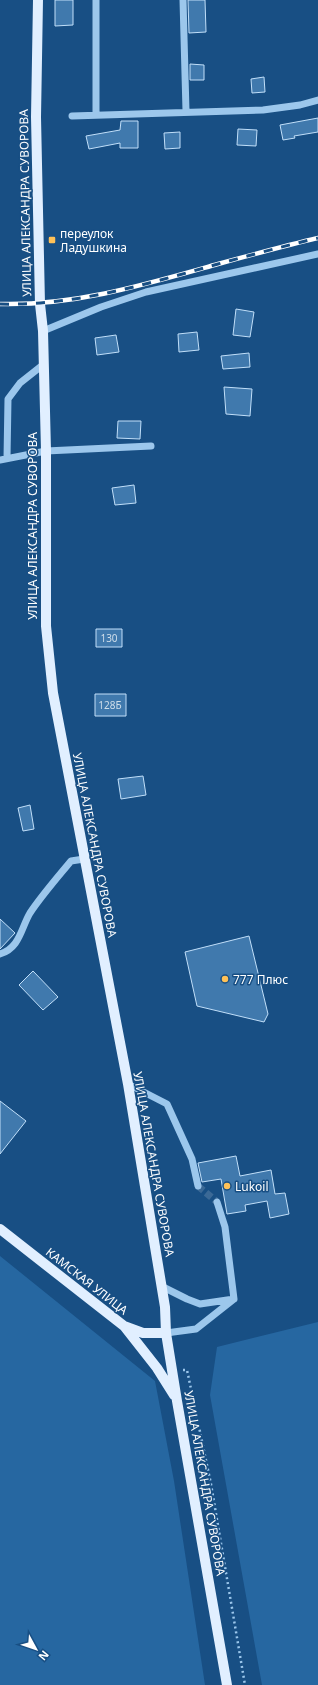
<svg xmlns="http://www.w3.org/2000/svg" width="318" height="1685" viewBox="0 0 318 1685" font-family="'Noto Sans',sans-serif">
<style>
.green{fill:#2667a1}
.building{fill:#4079ad;stroke:#c1dff9}
.lines{fill:none;stroke-linecap:round;stroke-linejoin:round}
.minor-tunnel{stroke:#3b6996;stroke-width:7;stroke-dasharray:7 3.5;stroke-linecap:butt}
.path{stroke:#9cc7ec;stroke-width:2.5;stroke-dasharray:2 3;stroke-linecap:butt}
.minor{stroke:#9cc7ec;stroke-width:7}
.major{stroke:#e1efff;stroke-width:10}
.rail-casing{stroke:#fff;stroke-width:4.5}
.rail{stroke:#184f84;stroke-width:3;stroke-dasharray:9;stroke-linecap:butt}
.poi-dot{fill:#ffc157;stroke:#184f84;stroke-width:1.5}
.labels{text-anchor:middle;dominant-baseline:central;stroke-width:3;stroke-linejoin:round;paint-order:stroke}
.number-label{font-size:10px;fill:#cfdeea}
.street-label{font-size:12px;fill:#fff;stroke:#184f84}
.poi-label{font-size:12px;fill:#fff;stroke:#184f84;text-anchor:start}
</style>
<rect width="100%" height="100%" fill="#184f84"/>
<path class="green" d="M0 1256 155 1381 174 1481 205 1685H0Z
M318 1322V1685H262L210 1395 217 1347Z"/>
<path class="building" d="M55 0H73V25L55 26Z
M188 0H205L206 32 189 33Z
M190 64 204 65V80H190Z
M264 77 265 92 252 93 251 79Z
M318 118V132L294 136 295 138 283 140 280 125Z
M121 121H138V148H120V143L89 149 86 136 120 130Z
M238 129 257 130 256 146 237 145Z
M180 132V148L165 149 164 133Z
M236 309 254 312 250 337 233 335Z
M197 332 199 350 179 352 178 334Z
M116 335 119 352 97 355 95 338Z
M249 353 250 367 223 369 221 356Z
M224 387 252 389 250 416 226 414Z
M118 421H141L140 439 117 438Z
M134 485 136 503 115 505 112 488Z
M96 629H122V647H96Z
M95 694H126V716H95Z
M143 776 146 795 121 799 118 779Z
M30 805 34 829 23 831 18 808Z
M0 919 15 933 0 949Z
M249 936 268 1014 264 1022 197 1006 185 952Z
M33 971 58 997 43 1010 19 985Z
M0 1101 26 1121 0 1154Z
M236 1156 240 1176 271 1170 275 1194 285 1193 289 1214 270 1218 267 1201 245 1205 246 1211 227 1214 221 1179 202 1182 198 1163Z"/>
<g class="lines">
<path class="minor-tunnel" d="M198 1186 217 1202"/>
<path class="path" d="M183 1370H187L211 1484 245 1685"/>
<path class="minor" d="M183 0 186 111
M96 115V0
M72 116 263 110 300 105 318 100
M43 331 101 307 146 292 318 254
M7 458 8 399 20 383 44 364
M0 460 46 451 151 446
M0 954C20 948 21 928 30 913 42 895 57 878 71 861L84 859
M128 1084 167 1104 192 1159 198 1186
M161 1286 187 1299 200 1304 234 1299
M166 1333 196 1329 234 1299 225 1227 217 1202"/>
<path class="major" d="M38 0 36 117 40 304 43 331 46 451V626L53 693 128 1084 165 1307 166 1333 177 1401 227 1685
M0 1229 124 1326 143 1333H166
M124 1326 157 1368 174 1395"/>
<g class="rail-casing">
<path id="rail" d="M0 304C75 306 147 284 218 264 251 255 284 246 318 238"/>
</g>
<use href="#rail" class="rail"/>
</g>
<g class="poi-dot">
<rect x="48" y="236" width="8" height="8" rx="2"/>
<circle cx="225" cy="979" r="4"/>
<circle cx="227" cy="1186" r="4"/>
</g>
<g class="labels">
<g class="number-label">
<text x="109" y="638">130</text>
<text x="110" y="705">128Б</text>
</g>
<g class="street-label">
<text transform="translate(25 203) rotate(-91)">УЛИЦА АЛЕКСАНДРА СУВОРОВА</text>
<text transform="translate(32 526) rotate(-90)">УЛИЦА АЛЕКСАНДРА СУВОРОВА</text>
<text transform="translate(95 845) rotate(79)">УЛИЦА АЛЕКСАНДРА СУВОРОВА</text>
<text transform="translate(154 1164) rotate(80)">УЛИЦА АЛЕКСАНДРА СУВОРОВА</text>
<text transform="translate(87 1281) rotate(38)">КАМСКАЯ УЛИЦА</text>
<text transform="translate(205 1483) rotate(80)">УЛИЦА АЛЕКСАНДРА СУВОРОВА</text>
</g>
<g class="poi-label">
<text x="60" y="233">переулок<tspan x="60" dy="14">Ладушкина</tspan></text>
<text x="233" y="979">777 Плюс</text>
<text x="235" y="1186">Lukoil</text>
</g>
</g>
<g transform="translate(36 1649) rotate(130)" stroke="#184f84" stroke-width="3" paint-order="stroke">
<path d="M0-3L7 15L0 10L-7 15Z" fill="#ffffff"/>
<text y="-6" font-size="11" font-weight="bold" text-anchor="middle" fill="#ffffff">N</text>
</g>
</svg>
